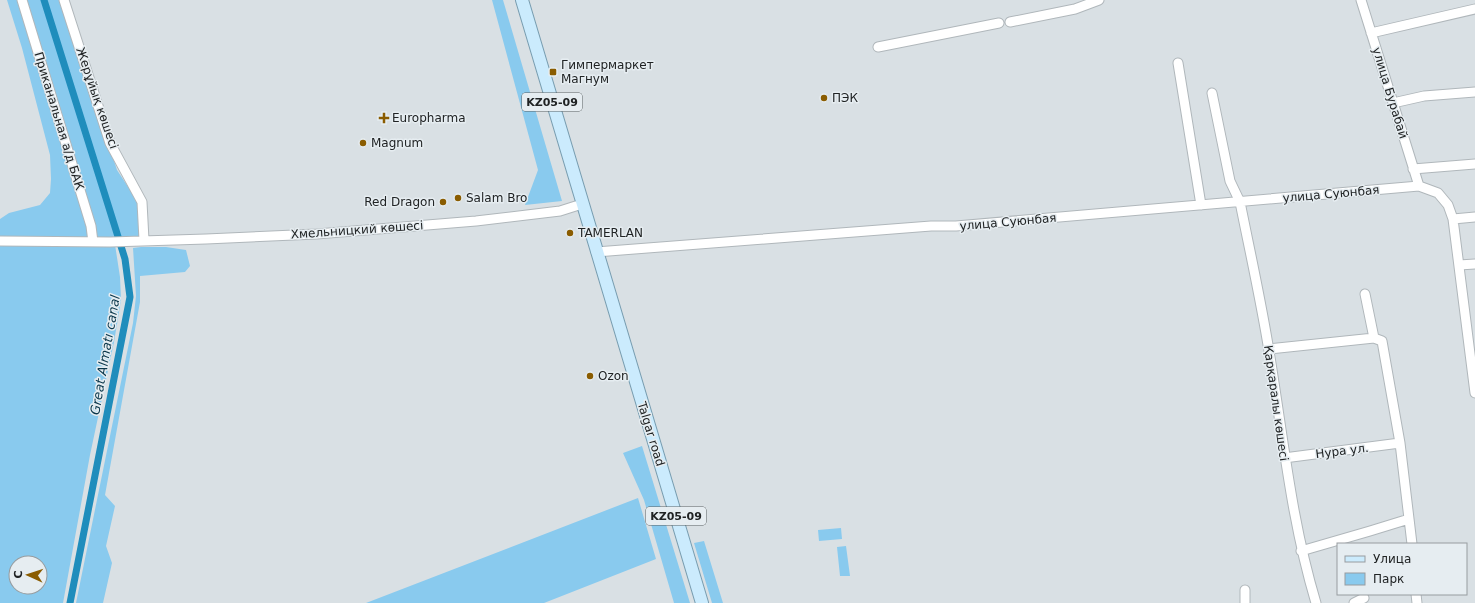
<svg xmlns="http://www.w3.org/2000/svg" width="1475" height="603" viewBox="0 0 1475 603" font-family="'DejaVu Sans',sans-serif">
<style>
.green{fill:#89caee;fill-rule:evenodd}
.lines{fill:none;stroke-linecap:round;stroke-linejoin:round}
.canal{stroke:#1f8dbc;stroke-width:7}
.minor-casing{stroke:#b0b7bb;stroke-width:11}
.major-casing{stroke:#789db0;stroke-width:14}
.minor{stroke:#fff;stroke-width:9}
.major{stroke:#cbebfd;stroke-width:12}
.poi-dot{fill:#8a5c00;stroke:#e6edf1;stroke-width:1.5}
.labels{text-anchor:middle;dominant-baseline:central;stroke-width:3;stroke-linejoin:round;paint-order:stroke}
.shield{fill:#e6edf1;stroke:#5b6062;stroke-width:1}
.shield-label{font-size:11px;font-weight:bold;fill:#202324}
.poi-label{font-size:12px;fill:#202324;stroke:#e6edf1;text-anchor:start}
.street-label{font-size:12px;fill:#202324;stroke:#e6edf1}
.water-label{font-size:13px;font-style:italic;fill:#0b384c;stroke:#e6edf1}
</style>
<rect width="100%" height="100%" fill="#d9e0e4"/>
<path class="green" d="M7 0H62L117 170 136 199 141 213 140 237 114 238 120 277 121 300 114 342 90 455 63 603H0V219L9 213 40 205 50 193 51 179 50 155 22 48ZM16 563H40V587H16Z
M492 0H503L562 201 525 205 538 170Z
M141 247H166L186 250 190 266 185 272 140 276V302L105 495 115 506 106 546 112 563 103 603H76L133 323 136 296 133 248Z
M642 446 690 603H674L644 500 623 453Z
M638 498 656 559 544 603H366Z
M841 528 842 539 819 541 818 530Z
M704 541 723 603H712L694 543Z
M846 546 850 576H840L837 547Z"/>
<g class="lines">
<path class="canal" d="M44 0 125 259 130 297 70 603"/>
<g class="minor-casing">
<path id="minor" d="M22 0 91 226 93 242
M64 0 110 143 142 202 144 240
M1361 0 1419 186
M1010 22 1075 9 1099 0
M1371 33 1475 9
M878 47 999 23
M1178 63 1201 205
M1212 93 1230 181 1240 202C1250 252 1261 301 1269 351 1283 435 1291 520 1316 603
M1393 103 1424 96 1475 92
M1413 169 1475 164
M1419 186 1438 193 1448 205 1453 219 1475 393
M1453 219 1475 217
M0 241 110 242 206 239 317 234 476 221 560 211 582 204
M596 252 931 226H956L1419 186
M1459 265 1475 264
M1365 294 1374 338 1382 341 1400 443 1412 544
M1269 349 1374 338
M1284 458 1400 443
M1301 551 1370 531 1409 519
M1245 590V603
M1416 594 1417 603
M1354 603 1364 598"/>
</g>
<g class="major-casing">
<path id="major" d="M522 0 702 603"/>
</g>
<use href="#minor" class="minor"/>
<use href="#major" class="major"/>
</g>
<g class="poi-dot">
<rect x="549" y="68" width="8" height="8" rx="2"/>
<circle cx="824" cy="98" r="4"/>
<path d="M382 112h4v4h4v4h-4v4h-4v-4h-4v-4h4z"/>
<circle cx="363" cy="143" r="4"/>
<circle cx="458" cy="198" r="4"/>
<circle cx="443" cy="202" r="4"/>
<circle cx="570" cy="233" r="4"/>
<circle cx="590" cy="376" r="4"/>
</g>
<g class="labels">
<g class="shield">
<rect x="522" y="93" width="60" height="18" rx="3"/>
<rect x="646" y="507" width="60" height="18" rx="3"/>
</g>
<g class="shield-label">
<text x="552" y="102">KZ05-09</text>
<text x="676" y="516">KZ05-09</text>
</g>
<g class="poi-label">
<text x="561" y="65">Гимпермаркет<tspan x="561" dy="14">Магнум</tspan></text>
<text x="832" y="98">ПЭК</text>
<text x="392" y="118">Europharma</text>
<text x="371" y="143">Magnum</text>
<text x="466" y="198">Salam Bro</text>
<text x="435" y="202" text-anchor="end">Red Dragon</text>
<text x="578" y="233">TAMERLAN</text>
<text x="598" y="376">Ozon</text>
</g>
<g class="street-label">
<text transform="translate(1390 93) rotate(73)">улица Бурабай</text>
<text transform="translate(97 98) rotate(71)">Жерұйық көшесі</text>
<text transform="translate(59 121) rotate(73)">Приканальная а/д БАК</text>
<text transform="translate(1331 194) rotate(-5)">улица Суюнбая</text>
<text transform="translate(1008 222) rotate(-5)">улица Суюнбая</text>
<text transform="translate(357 230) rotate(-4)">Хмельницкий көшесі</text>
<text transform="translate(1276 403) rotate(82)">Қарқаралы көшесі</text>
<text transform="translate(651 434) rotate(73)">Talgar road</text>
<text transform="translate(1342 451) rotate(-7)">Нура ул.</text>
</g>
<g class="water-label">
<text transform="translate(105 355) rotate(-80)">Great Almatı canal</text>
</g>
</g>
<rect x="1337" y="543" width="130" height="52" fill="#e6edf1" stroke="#979c9f"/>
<rect x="1345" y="556" width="20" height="6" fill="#cbebfd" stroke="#979c9f"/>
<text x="1373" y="563" font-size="12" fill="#202324">Улица</text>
<rect x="1345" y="573" width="20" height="12" fill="#89caee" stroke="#979c9f"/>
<text x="1373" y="583" font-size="12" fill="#202324">Парк</text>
<g transform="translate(28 575) rotate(273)"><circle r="19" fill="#e6edf1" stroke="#979c9f"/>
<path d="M0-3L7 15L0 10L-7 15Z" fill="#8a5c00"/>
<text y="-6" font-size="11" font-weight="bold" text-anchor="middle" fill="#202324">С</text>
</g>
</svg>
